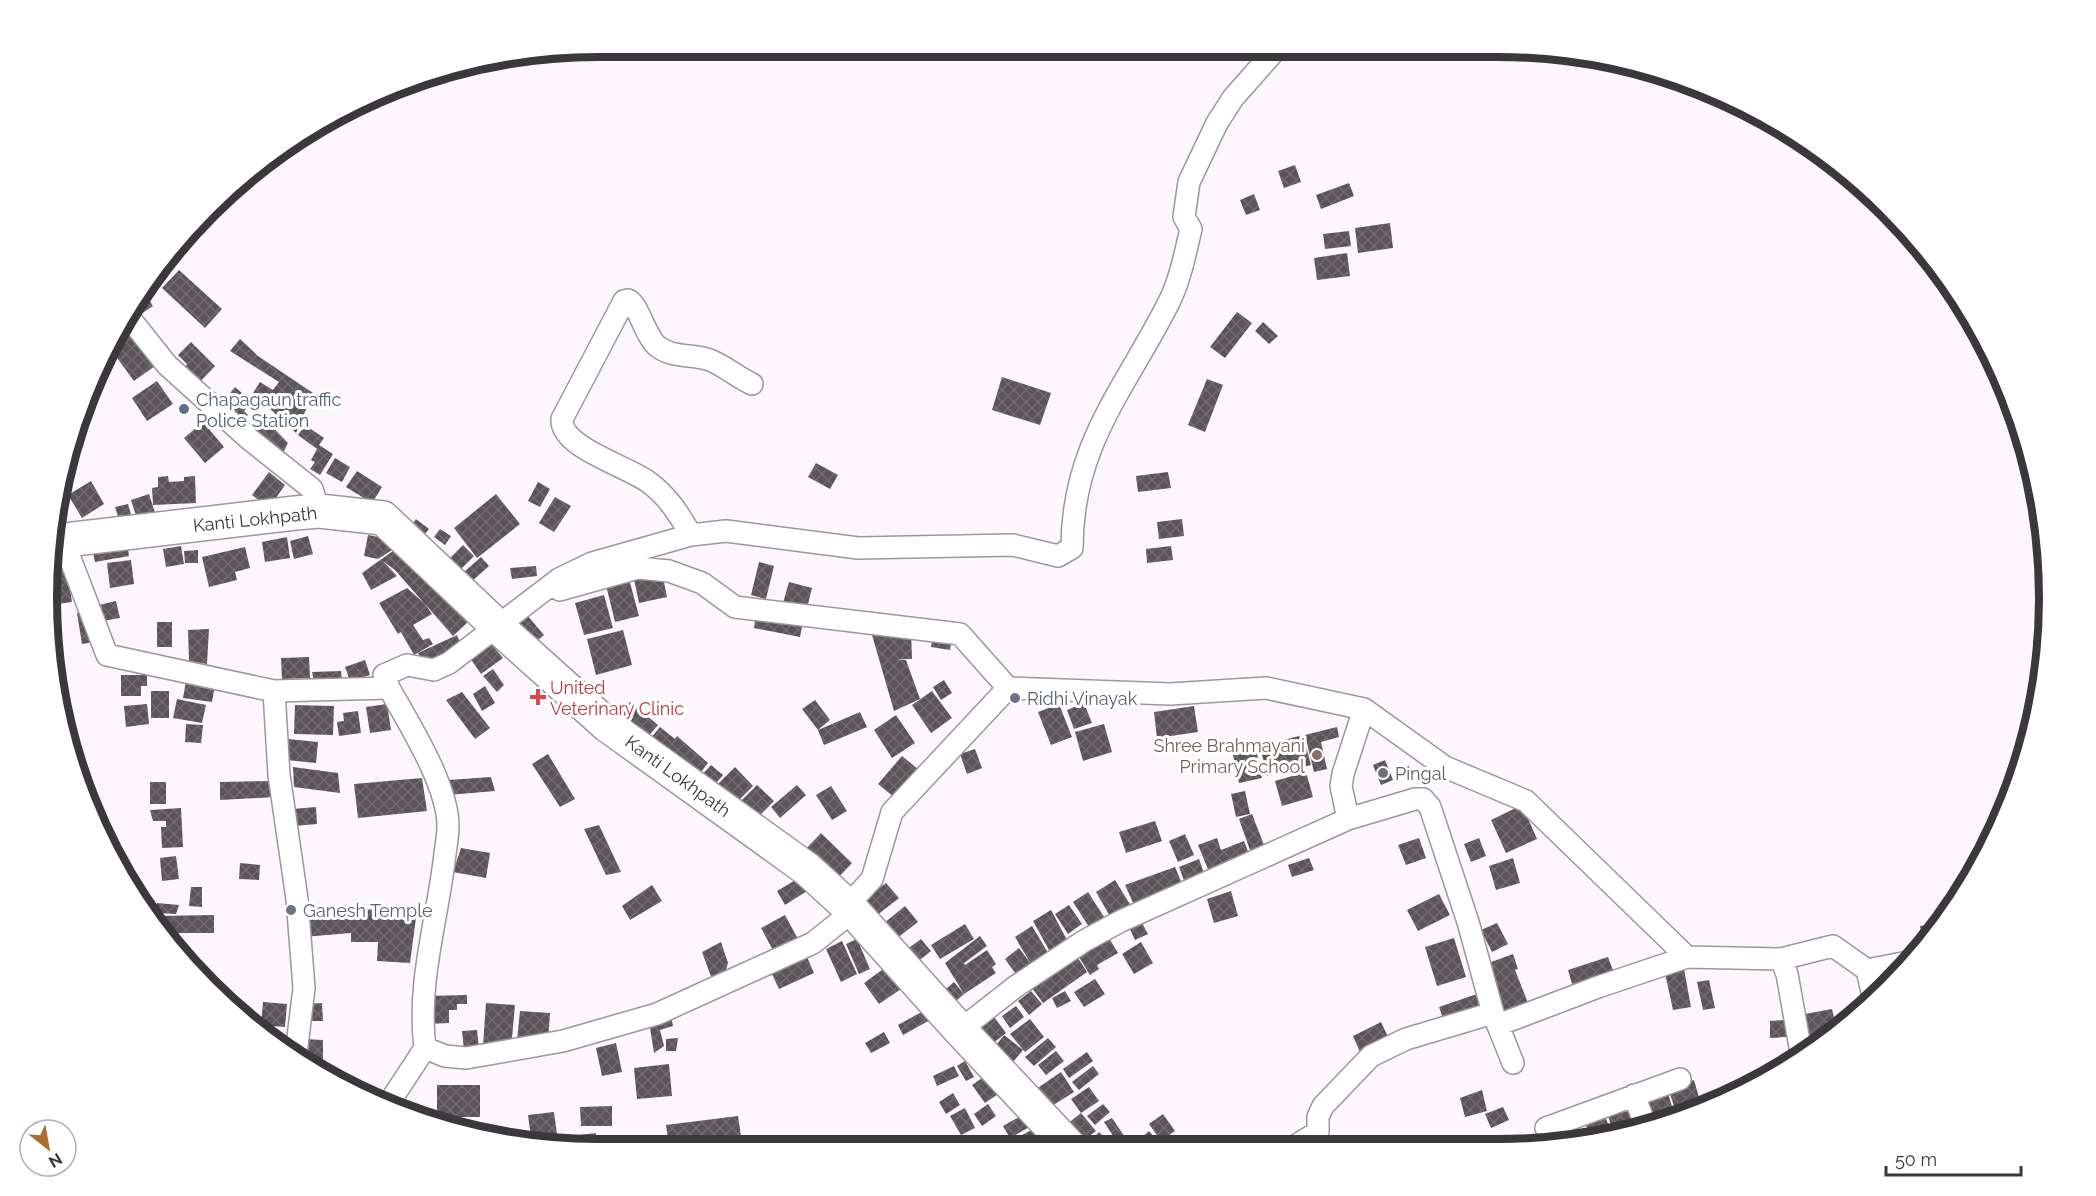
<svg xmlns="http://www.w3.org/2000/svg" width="2096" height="1196" viewBox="0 0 2096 1196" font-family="Raleway,sans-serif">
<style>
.building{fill:url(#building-cross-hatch)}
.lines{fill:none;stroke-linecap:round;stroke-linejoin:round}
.street-casing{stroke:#9d979c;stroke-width:24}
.primary-casing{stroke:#9d979c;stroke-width:36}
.street{stroke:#fff;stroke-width:21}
.primary{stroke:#fff;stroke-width:33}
.service-dot{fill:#5c6f8a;stroke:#fff;stroke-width:2}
.health-dot{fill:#e0444e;stroke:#fff;stroke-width:2}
.worship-dot{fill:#6b7280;stroke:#fff;stroke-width:2}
.education-dot{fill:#8d6e63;stroke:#fff;stroke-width:2}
.labels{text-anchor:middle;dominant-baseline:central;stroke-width:6;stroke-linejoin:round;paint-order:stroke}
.service-label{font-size:18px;fill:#4e5e75;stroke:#fff;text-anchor:start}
.street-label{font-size:18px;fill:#3b383b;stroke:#fff}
.health-label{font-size:18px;fill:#be3a42;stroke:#fff;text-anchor:start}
.worship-label{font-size:18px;fill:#5b616d;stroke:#fff;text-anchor:start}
.education-label{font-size:18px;fill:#785e54;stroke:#fff;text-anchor:end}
.rim{fill:none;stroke:#3b383b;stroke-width:8}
</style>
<defs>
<pattern id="building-cross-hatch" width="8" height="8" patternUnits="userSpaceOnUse" patternTransform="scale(1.5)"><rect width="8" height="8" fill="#5b555a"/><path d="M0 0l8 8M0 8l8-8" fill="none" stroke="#706b6f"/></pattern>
</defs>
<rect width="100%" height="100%" fill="#fdf6fc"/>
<path class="building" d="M1295 165 1301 182 1284 188 1278 171Z
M1349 183 1354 196 1321 209 1316 195Z
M1254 194 1260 210 1246 215 1240 200Z
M1390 223 1393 248 1358 253 1355 228Z
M1349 231 1351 246 1325 249 1323 234Z
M1347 253 1350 276 1317 280 1314 258Z
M179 270 222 309 205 328 162 288Z
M142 289 153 306 141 314 134 303Z
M1237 312 1252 323 1225 358 1210 347Z
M1263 322 1278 336 1269 344 1255 331Z
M124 325 155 366 134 381 112 351Z
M240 339 258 356 313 393 296 433 253 393 260 382 273 390 279 382 230 351Z
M191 342 215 366 196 386 181 371 187 364 178 355Z
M1002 377 1051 393 1040 425 992 410Z
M1207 379 1223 385 1205 432 1188 425Z
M157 381 173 404 147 421 132 398Z
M235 387 252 402 244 411 248 415 240 424 220 405Z
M260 414 288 443 283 453 249 429Z
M203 422 224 447 205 463 184 438Z
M305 425 324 438 319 445 333 454 320 475 310 469 315 462 311 460 317 449 298 435Z
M335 458 350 467 342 482 326 473Z
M816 463 838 475 830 489 808 477Z
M357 471 382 487 372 503 346 487Z
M269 472 285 485 269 508 252 495Z
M1168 472 1171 488 1138 492 1136 476Z
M168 476 169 482 184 481V477L195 476 196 503 153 505 152 488 158 487V477Z
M91 481 104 504 82 518 68 495Z
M538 482 550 489 540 507 528 501Z
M149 494 156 516 138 522 131 500Z
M496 494 520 524 477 558 454 528Z
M555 497 571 506 554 532 539 523Z
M128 504 132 518 119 520 115 507Z
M416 519 429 529 421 539 409 528Z
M1182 519 1184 536 1159 539 1157 522Z
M440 529 451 536 445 545 434 537Z
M368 535 389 539 395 548 378 559 364 556Z
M308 536 313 554 294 559 290 541Z
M126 537 129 556 95 562 91 543Z
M287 537 290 558 265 562 262 542Z
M463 545 474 556 458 572 447 561Z
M181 546 184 564 166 567 163 549Z
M400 546 468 622 453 636 425 604 432 614 413 625 423 640 429 638 433 644 414 655 401 632 398 634 379 603 407 588 423 602 395 570 383 561 397 576 371 590 362 573Z
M1171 546 1173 560 1147 563 1146 549Z
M245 547 250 568 235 572 237 580 209 587 202 557Z
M198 550V563H185L184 551Z
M481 557 489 566 471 582 463 573Z
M131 560 134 584 110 588 107 563Z
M759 562 774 566 766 599 751 595Z
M536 566 537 576 512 579 510 568Z
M67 568 72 602 51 605 54 570Z
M662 573 667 597 639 603 634 579Z
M629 579 639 616 615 622 606 585Z
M789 582 812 588 807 608 783 603Z
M604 595 613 628 584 635 575 603Z
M116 601 120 618 102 621 99 605Z
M90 611 94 642 82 644 77 613Z
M756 613 803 622 800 637 754 628Z
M527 615 544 635 529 648 512 628Z
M157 622H172V647H157Z
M870 628 911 632 912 659H896L906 660 920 699 894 711Z
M209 629 207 664 189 661 188 630Z
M623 630 632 665 596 675 587 639Z
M457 635 462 647 424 665 418 653Z
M933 635 952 639 950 650 931 647Z
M487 639 503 658 481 674 468 655Z
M309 657 310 678 282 679 281 658Z
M365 660 370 675 350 681 345 667Z
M493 669 504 685 497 692 483 676Z
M341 671 342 680 314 681 312 672Z
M121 675H147V686H141V696H121Z
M944 680 952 693 941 700 933 687Z
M186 681 215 685 212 702 183 698Z
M485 686 495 703 482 711 473 694Z
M151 691H169V718H151Z
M932 691 952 718 931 733 912 705Z
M462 692 490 728 475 739 446 700Z
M177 699 206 705 202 723 173 718Z
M815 700 830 720 818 730 860 712 867 727 824 745 818 730 802 709Z
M630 702 658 725 645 740 617 717Z
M1084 703 1092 723 1074 729 1067 710Z
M147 704 149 724 126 727 124 706Z
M387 704 391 730 370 733 366 707Z
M1059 704 1072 737 1051 745 1038 712Z
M295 705 334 706 333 735 294 734Z
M1194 706 1198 732 1157 738 1154 712Z
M358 711 361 733 339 736 337 722 344 721 343 713Z
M896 715 915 743 892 758 874 730Z
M186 724 203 725 201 743 185 742Z
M1104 724 1112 752 1083 761 1075 732Z
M660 727 675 739 677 736 708 763 696 778 650 739Z
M1337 727 1339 737 1321 742 1327 769 1314 772 1305 735Z
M1303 735 1311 765 1267 776 1260 746Z
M288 739 318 742 316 763 286 760Z
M975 749 982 768 967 774 960 754Z
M1256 749 1262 778 1239 783 1233 755Z
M548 754 575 799 560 807 532 764Z
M902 756 919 770 895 798 878 784Z
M1385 760 1393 780 1381 785 1373 765Z
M711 765 723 775 712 788 699 778Z
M293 767 338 773 340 793 294 787Z
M735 767 753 786 734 805 715 787Z
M1306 772 1313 797 1282 806 1275 781Z
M491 777 495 791 448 795V780Z
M422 778 427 811 358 818 354 784Z
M274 781 275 797 220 800V782Z
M150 782H166V804H150Z
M757 785 774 801 759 816 742 800Z
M797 785 806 795 780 818 771 807Z
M831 786 847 811 832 820 816 795Z
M1245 791 1250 814 1236 817 1231 794Z
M1522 805 1537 839 1506 853 1491 820Z
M316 807 317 824 294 826 293 809Z
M181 808 183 847 162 848 161 827H166V821H153L150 810Z
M1252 814 1264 845 1250 850 1239 819Z
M1155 821 1162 841 1126 853 1119 832Z
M599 825 621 872 606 875 584 829Z
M821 833 852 863 834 882 803 852Z
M1185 834 1194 855 1178 862 1169 841Z
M1217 838 1221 850 1244 841 1252 862 1210 874 1198 845Z
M1419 838 1426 858 1406 865 1398 845Z
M1479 838 1486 856 1471 862 1464 844Z
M461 848 490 853 486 878 453 872Z
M176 856 179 879 162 881 160 858Z
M1309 858 1314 870 1292 877 1288 865Z
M1513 858 1520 883 1496 890 1489 866Z
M1199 859 1206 879 1186 886 1179 867Z
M240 863 260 865 259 880 239 879Z
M1175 867 1183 886 1135 907 1125 885Z
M799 878 807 891 785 905 777 891Z
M1115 880 1131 906 1111 918 1096 892Z
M886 883 899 898 876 916 863 900Z
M652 885 662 901 630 920 622 906Z
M191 887H202V907L189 906Z
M1231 891 1238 916 1214 923 1207 899Z
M1088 892 1106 920 1091 930 1073 902Z
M1439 894 1450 915 1418 931 1407 910Z
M157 903 179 905 176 914 157 913Z
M1069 905 1082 924 1068 934 1055 914Z
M905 906 918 922 896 939 883 924Z
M378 909 417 910 410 963 377 961 378 942H351V933L303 937 302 914Z
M1051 910 1067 940 1049 950 1033 921Z
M214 915V933H165L157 919V916Z
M785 915 799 941 775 954 761 928Z
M1141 921 1148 934 1135 940 1129 927Z
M1497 923 1508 944 1492 952 1481 930Z
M1938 923 1923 942 1920 926Z
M965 924 974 939 940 959 931 945Z
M1032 926 1050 956 1018 977 1005 959 1019 948 1031 964 1015 937Z
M980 936 987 946 964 963 965 965 987 950 996 964 992 967 996 973 964 994 945 963Z
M1109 938 1118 953 1097 965 1099 969 1090 975 1077 954Z
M1454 938 1466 977 1437 986 1425 947Z
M857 939 870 969 859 974 846 944Z
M921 939 931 951 916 963 906 950Z
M842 941 857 974 841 982 826 949Z
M721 942 728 963 724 977 713 982 702 952Z
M1141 942 1153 963 1134 974 1122 954Z
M1513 954 1518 969 1515 970 1528 1003 1502 1014 1489 981 1496 977 1489 980 1483 965Z
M807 957 814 973 779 989 771 972Z
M1608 957 1614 973 1573 987 1568 970Z
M1078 958 1087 972 1043 1003 1032 988Z
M886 967 901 989 879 1004 864 983Z
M1684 969 1691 1007 1673 1010 1665 973Z
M1095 979 1105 994 1084 1007 1074 992Z
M1709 980 1715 1008 1703 1010 1697 982Z
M954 982 964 994 948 1008 938 996Z
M1031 991 1042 1004 1029 1015 1018 1001Z
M1065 991 1071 1001 1057 1008 1052 998Z
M1477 994 1483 1011 1445 1024 1439 1007Z
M467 995V1004H457V1010H449V1023L427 1024 426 996Z
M263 1002 287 1004 285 1027 261 1025Z
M322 1003 323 1021H304V1004Z
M486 1003 515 1005 511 1049 483 1046Z
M1016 1006 1024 1017 1010 1028 1002 1016Z
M1832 1009 1837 1030 1831 1035 1810 1039 1805 1014Z
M925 1010 930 1020 903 1035 898 1025Z
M520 1011 550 1013 548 1042 517 1040Z
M992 1014 1006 1033 988 1047 973 1028Z
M671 1016 673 1026 660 1030 664 1046 654 1053 650 1028Z
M1030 1019 1044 1037 1025 1052 1010 1034Z
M1785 1020 1786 1037 1770 1038V1021Z
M1381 1022 1389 1039 1360 1052 1353 1036Z
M477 1030 479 1048 464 1050 462 1031Z
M884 1032 890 1043 871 1053 865 1043Z
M1004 1035 1023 1050 1008 1068 990 1053Z
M678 1038 676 1051H666V1039Z
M1048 1038 1056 1047 1034 1066 1025 1057Z
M305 1039 323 1040V1060H306Z
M616 1043 622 1072 602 1076 596 1048Z
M1056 1051 1064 1061 1046 1075 1038 1065Z
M1087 1052 1093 1061 1069 1078 1063 1069Z
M965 1061 974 1077 966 1081 957 1066Z
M669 1064 672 1096 637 1099 634 1068Z
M954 1066 959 1076 937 1086 933 1076Z
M1093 1066 1099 1074 1079 1090 1072 1082Z
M1061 1072 1074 1092 1044 1111 1032 1092Z
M988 1074 1001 1092 985 1103 972 1085Z
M1694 1080 1700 1101 1675 1109 1668 1088Z
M437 1085H480V1117H437Z
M1089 1087 1099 1101 1081 1113 1071 1099Z
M1482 1090 1487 1111 1465 1117 1460 1098Z
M1667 1090 1676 1120 1655 1125 1646 1097Z
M953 1093 960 1105 946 1114 939 1102Z
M988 1104 996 1116 982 1126 974 1114Z
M1103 1104 1110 1112 1095 1125 1087 1116Z
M1700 1104 1701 1107 1681 1118 1679 1110Z
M612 1106V1126H581L580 1107Z
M1627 1106 1635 1130 1614 1134 1607 1113Z
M1503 1107 1509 1120 1491 1128 1485 1114Z
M965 1108 975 1128 961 1135 950 1116Z
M554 1112 557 1134 531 1138 528 1115Z
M1026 1113 1033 1125 1010 1138 1003 1126Z
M1081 1113 1096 1131 1080 1143 1066 1125Z
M1604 1113 1612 1135 1591 1140 1584 1119Z
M1163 1114 1175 1131 1161 1141 1149 1124Z
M738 1116 741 1136 669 1145 666 1125Z
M1112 1118 1125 1137 1117 1142 1104 1122Z
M1035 1128 1040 1138 1024 1147H1016L1013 1140Z
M1149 1131 1158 1142 1152 1146H1148L1141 1138Z
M1099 1132 1112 1145 1110 1146H1099L1092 1139Z
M596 1133 597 1148H565L563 1137Z
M651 1138 653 1148H608V1147Z"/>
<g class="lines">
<g class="street-casing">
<path id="street" d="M128 316 167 365 248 438 312 489 319 511
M691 535C679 514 667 495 647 481 626 466 560 447 562 419L624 301 628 300C637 302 646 337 657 346 672 358 690 354 707 359 723 364 736 377 752 384
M63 540 107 655 274 691 279 775 297 899 304 988 296 1054
M560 590 638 568 669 571 702 583 735 607 960 634 1008 688 892 812 872 879 849 904H844
M389 688 384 675 407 665 434 670 449 663 559 579 592 563 691 535 726 531 858 548 1013 545 1058 556 1072 548C1072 445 1125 389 1168 304 1180 281 1185 254 1191 229L1184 217 1189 182 1217 123 1233 98 1271 55 1274 47
M1008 688 1170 694 1266 688 1364 709 1445 767 1526 801 1687 957 1781 959 1833 946 1867 970 1908 962
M274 691 389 688C409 724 448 785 448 826 448 838 445 851 444 862 436 925 417 985 425 1048
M1348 819 1341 786 1343 774 1364 709
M1781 959 1787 974 1802 1058
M1867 970 1874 1000
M1498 1025 1598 987 1687 957
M960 1030 1015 987 1084 941 1121 921 1348 819 1415 799H1423L1430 807 1468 922 1493 1013 1513 1063
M1634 1095 1646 1127
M389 1103 425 1048 445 1056 466 1058 563 1041 657 1014 813 943 853 911
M1546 1128 1680 1079
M1295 1146 1318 1132V1117L1323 1106 1371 1056 1406 1039 1493 1013"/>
</g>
<g class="primary-casing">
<path id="primary" d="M57 541 295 513 319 511 383 518 498 627 607 725 807 869 853 911 960 1030 1070 1147"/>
</g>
<use href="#street" class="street"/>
<use href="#primary" class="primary"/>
</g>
<circle class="service-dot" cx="184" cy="409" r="6"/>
<path class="health-dot" d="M535 688h6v6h6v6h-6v6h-6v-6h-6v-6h6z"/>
<g class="worship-dot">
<circle cx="1015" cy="698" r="6"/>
<circle cx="1383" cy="773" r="6"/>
<circle cx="291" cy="910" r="6"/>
</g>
<circle class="education-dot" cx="1317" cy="755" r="6"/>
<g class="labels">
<g class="service-label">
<text x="196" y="399">Chapagaun traffic<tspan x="196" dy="21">Police Station</tspan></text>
</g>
<g class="street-label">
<text transform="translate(255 519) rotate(-6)">Kanti Lokhpath</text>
<text transform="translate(678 776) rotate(36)">Kanti Lokhpath</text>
</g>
<g class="health-label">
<text x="550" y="687">United<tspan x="550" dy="21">Veterinary Clinic</tspan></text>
</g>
<g class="worship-label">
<text x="1027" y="698">Ridhi Vinayak</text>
<text x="1395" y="773">Pingal</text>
<text x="303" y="910">Ganesh Temple</text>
</g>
<g class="education-label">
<text x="1305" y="745">Shree Brahmayani<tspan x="1305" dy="21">Primary School</tspan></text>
</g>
</g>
<path d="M0 0H2096V1196H0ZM598 57H1498A541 541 0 0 1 2039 598V598A541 541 0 0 1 1498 1139H598A541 541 0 0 1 57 598V598A541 541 0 0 1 598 57Z" fill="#fff" fill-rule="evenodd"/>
<path class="rim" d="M598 57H1498A541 541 0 0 1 2039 598V598A541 541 0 0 1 1498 1139H598A541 541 0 0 1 57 598V598A541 541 0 0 1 598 57Z"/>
<g transform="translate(48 1148) rotate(149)"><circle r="28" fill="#ffffff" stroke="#b1afb1" stroke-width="1.5"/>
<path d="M0-4.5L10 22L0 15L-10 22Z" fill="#ac6e33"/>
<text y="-9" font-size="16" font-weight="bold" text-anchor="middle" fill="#3b383b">N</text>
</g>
<path d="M1886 1166v9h135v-9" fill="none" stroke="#3b383b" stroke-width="3"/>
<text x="1895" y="1166" font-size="18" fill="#3b383b" stroke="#ffffff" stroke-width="4.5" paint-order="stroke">50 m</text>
</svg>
